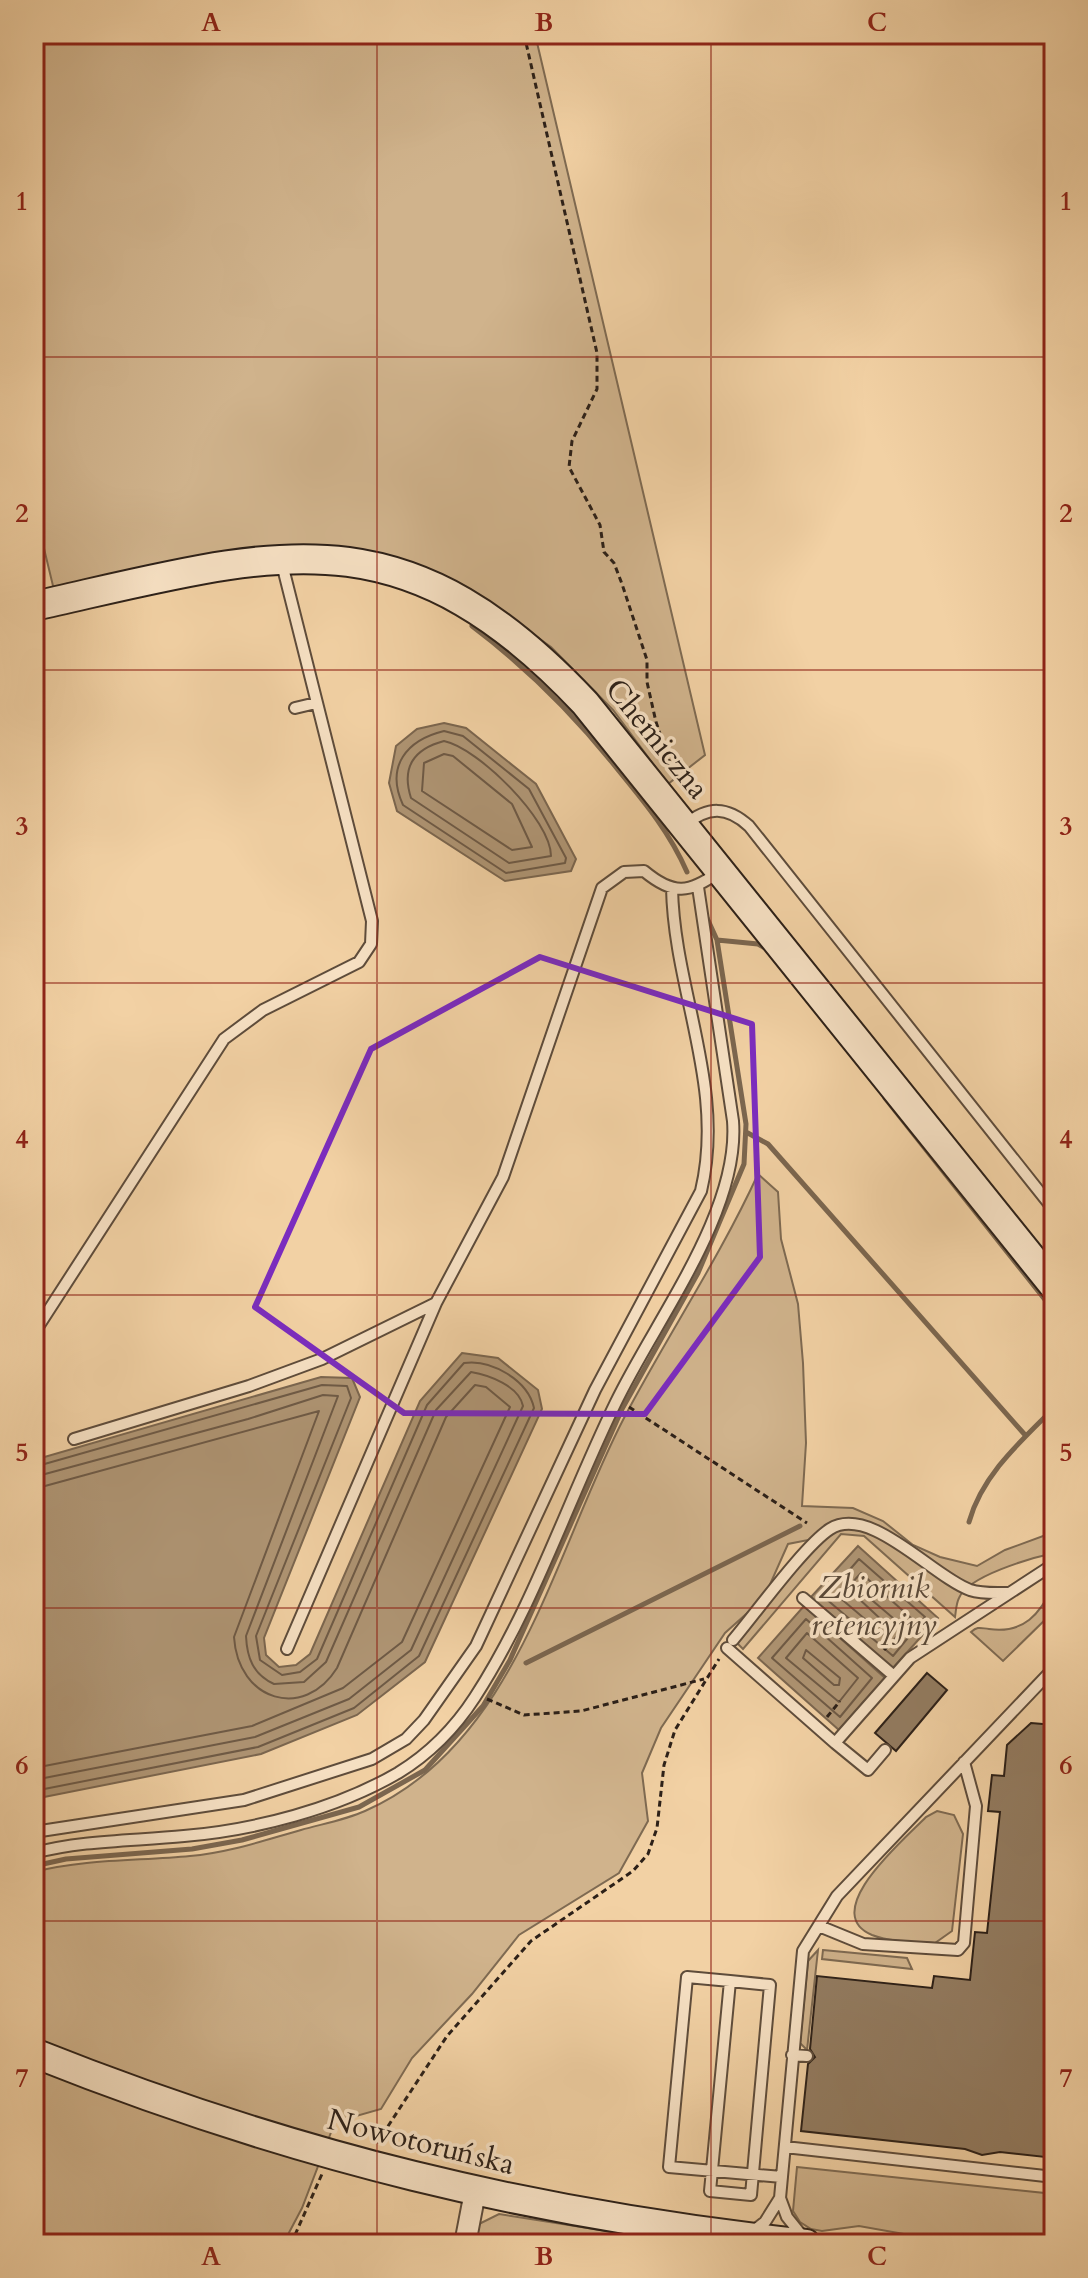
<svg xmlns="http://www.w3.org/2000/svg" width="1088" height="2278" viewBox="0 0 1088 2278" font-family="Cardo,serif">
<style>
.green{fill:#d0b38c;stroke:#7e6a52;stroke-width:2}
.water{fill:#af9574;stroke:#7b664f;stroke-width:2}
.lines{fill:none;stroke-linecap:round;stroke-linejoin:round}
.shore{stroke:#6e5a46;stroke-width:2}
.stream{stroke:#7b664f;stroke-width:5}
.building{fill:#937c61;stroke:#2c2018;stroke-width:2}
.lane-casing{stroke:#5e4c3b;stroke-width:14}
.street-casing{stroke:#5e4c3b;stroke-width:24}
.secondary-casing{stroke:#2c2018;stroke-width:32}
.path{stroke:#2c2018;stroke-width:3;stroke-dasharray:6 4;stroke-linecap:butt}
.lane{stroke:#f7e1c4;stroke-width:10}
.street{stroke:#f7e1c4;stroke-width:20}
.secondary{stroke:#f7e1c4;stroke-width:28}
.marked{fill:none;stroke:#7b2cbf;stroke-width:6;stroke-linejoin:round}
.grid{fill:none;stroke:#8f2418;stroke-width:2;stroke-opacity:0.55}
.labels{text-anchor:middle;dominant-baseline:central;stroke-width:7;stroke-linejoin:round;paint-order:stroke}
.street-label{font-size:30px;fill:#2c2018;stroke:#f7e1c4}
.water-label{font-size:32px;font-style:italic;fill:#5a4938;stroke:#f7e1c4}
.neatline{fill:none;stroke:#8f2418;stroke-width:3}
.grid-label{font-size:26px;text-anchor:middle;font-weight:bold;fill:#8f2418}
</style>
<rect width="100%" height="100%" fill="#f2d1a4"/>
<filter id="stains"><feTurbulence type="fractalNoise" baseFrequency=".0025" numOctaves="4"/><feColorMatrix values="0 0 0 0 .2 0 0 0 0 .09 0 0 0 0 .02 0 0 0 .5 -.17"/></filter>
<radialGradient id="worn" r=".72"><stop offset=".6" stop-color="#630" stop-opacity="0"/><stop offset="1" stop-color="#630" stop-opacity=".3"/></radialGradient>
<path class="green" d="M34 34H535L705 755 668 784 613 710 551 647 478 595 420 566 363 552 54 590 34 507Z
M758 1174 778 1192 781 1239 798 1304 803 1363 806 1443 802 1506 853 1508 883 1521 913 1545 940 1557 977 1566 1005 1550 1054 1532V1553C1031 1558 968 1576 959 1598 956 1604 956 1611 955 1617L864 1536 841 1534 743 1649 736 1642 817 1544 813 1539 788 1544 764 1598 725 1633 661 1728 642 1773 648 1821 619 1873 519 1935 472 1994 412 2058 381 2109 335 2122 302 2208 283 2244H34V1872C85 1859 138 1861 190 1856 228 1853 265 1840 301 1830 322 1824 345 1820 365 1811 516 1745 554 1552 624 1418 667 1336 719 1259 758 1174Z
M1054 1585V1611L1003 1661 971 1632C978 1626 980 1628 989 1629 1024 1634 1040 1614 1054 1585Z
M937 1811 954 1815 963 1834 952 1931 935 1943C915 1942 890 1942 872 1935 817 1912 907 1837 926 1817Z
M818 1950 807 2050 800 2043 808 1961Z
M823 1950 907 1958 912 1969 822 1959Z
M797 2167 1054 2194V2244L949 2242 859 2226 822 2231 811 2229 800 2222 793 2211Z
M499 2214 690 2244H475L479 2224Z"/>
<path class="water" d="M444 723 466 728 536 784 576 859 571 871 505 881 397 811 389 783 396 746 417 729Z
M462 1353 498 1358 538 1390 542 1409 425 1662 357 1715 261 1754 34 1799V1460L321 1377 352 1378 360 1397 264 1638 266 1655 279 1667 296 1665 310 1654 420 1401Z
M858 1546 938 1618 892 1669 811 1597Z
M804 1606 885 1678 839 1730 758 1658Z"/>
<g class="lines">
<path class="shore" d="M444 731 463 736 529 789 566 858 565 863 506 873 403 805C385 766 407 740 444 731Z
M444 741C478 748 551 820 551 856L509 863 411 798C401 767 414 749 444 741Z
M444 754 453 756 512 804 532 847 512 850 422 791 424 763Z
M34 1467 322 1385 347 1386 351 1398 256 1636 260 1660 282 1675 300 1672 317 1659 427 1405 464 1363C491 1359 528 1380 534 1408L419 1656 354 1708 258 1747 34 1791
M34 1477 248 1419 323 1395 338 1396 246 1636C247 1658 253 1674 274 1684L304 1682 326 1662 436 1410 471 1372C489 1375 519 1386 523 1406L411 1650 349 1699 255 1737 34 1780
M34 1489 319 1411 234 1637C238 1701 304 1721 337 1668L446 1417 475 1385 486 1387 510 1407 402 1642 343 1688 252 1726 34 1768
M859 1559 925 1617 893 1656 825 1598Z
M861 1573 911 1618 892 1642 839 1597Z
M860 1590 893 1618 892 1624 887 1625 857 1597Z
M806 1619 872 1678 840 1717 772 1658Z
M807 1633 858 1678 839 1702 786 1658Z
M806 1650 840 1678 839 1685H834L803 1658Z"/>
<path class="stream" d="M472 626C529 669 575 715 619 771 646 804 670 833 687 872
M717 940 758 944 767 949
M885 1098 1054 1311
M746 1132 768 1144 1026 1436
M969 1522C982 1475 1021 1441 1054 1408
M526 1663 800 1526
M34 1866 66 1859 192 1849 242 1840 359 1807 425 1770 483 1706 510 1660 622 1409 698 1273 744 1164 746 1124 717 940 707 918"/>
</g>
<path class="building" d="M927 1673 947 1690 896 1751 875 1733Z
M1031 1723 1054 1725V2158L1000 2152 982 2155 965 2149 801 2131 808 2064 815 2057 810 2049 817 1976 932 1988 934 1976 970 1980 975 1932 987 1933 1000 1812 988 1811 992 1775 1004 1776 1007 1745Z"/>
<g class="lines">
<g class="lane-casing">
<path id="lane" d="M295 708 316 703
M685 825C708 806 727 806 749 826L1054 1210
M34 1333 224 1039 263 1010 359 962 371 944 372 921 282 564
M74 1439 249 1386 322 1359 436 1303
M803 1598 894 1676
M733 1640C755 1614 805 1545 830 1529 870 1504 932 1576 970 1590 982 1594 995 1593 1007 1593
M727 1648 835 1743
M287 1649 436 1303 503 1177 602 888 624 872 644 871C674 896 689 893 719 872
M885 1750 868 1770 835 1743 910 1658 1054 1564
M34 1832 244 1800 372 1759 406 1739 424 1720 476 1646 595 1390 701 1191C726 1087 674 991 672 888
M34 1853C83 1840 134 1841 184 1836 255 1830 336 1809 398 1773 429 1754 455 1728 475 1697 534 1606 568 1500 616 1402 655 1321 740 1212 733 1121L698 887
M819 1926 863 1944 958 1950 964 1943 976 1806 964 1762
M730 1981 770 1985 751 2195 710 2191Z
M730 1981 687 1977 669 2167 782 2177
M792 2055 807 2056
M785 2147 1054 2177
M780 2198 787 2217 803 2237
M751 2233 765 2222 780 2198 803 1951 837 1896 1054 1668"/>
</g>
<g class="street-casing">
<path id="street" d="M465 2244 475 2192"/>
</g>
<g class="secondary-casing">
<path id="secondary" d="M34 606C272 553 398 504 585 703L1054 1286
M34 2053C292 2156 531 2214 806 2244"/>
</g>
<path class="path" d="M524 34 597 353V389L572 441 569 467 600 525 604 552 614 563 622 584 647 660V682L656 722 674 775
M629 1407 807 1523
M884 1650 893 1641
M487 1699 524 1715 581 1711 704 1679
M827 1717 840 1701
M34 2107 43 2082
M377 2143 447 2036 531 1941 633 1871 648 1854 657 1828 664 1765 675 1730 719 1659
M291 2244 322 2174"/>
<use href="#lane" class="lane"/>
<use href="#street" class="street"/>
<use href="#secondary" class="secondary"/>
</g>
<path class="marked" d="M540 957 752 1024 760 1257 645 1414 404 1413 255 1307 371 1049Z"/>
<path class="grid" d="M377 34V2244M711 34V2244M34 357H1054M34 670H1054M34 983H1054M34 1295H1054M34 1608H1054M34 1921H1054"/>
<g class="labels">
<g class="street-label">
<text transform="translate(657 739) rotate(51)">Chemiczna</text>
<text transform="translate(421 2142) rotate(14)">Nowotoruńska</text>
</g>
<g class="water-label">
<text x="874" y="1588">Zbiornik<tspan x="874" dy="37">retencyjny</tspan></text>
</g>
</g>
<rect width="1088" height="2278" fill="none" stroke="#f2d1a4" stroke-width="88"/>
<rect x="44" y="44" width="1000" height="2190" class="neatline"/>
<g class="grid-label">
<text x="211" y="31">A</text>
<text x="544" y="31">B</text>
<text x="877" y="31">C</text>
<text x="22" y="210">1</text>
<text x="1066" y="210">1</text>
<text x="22" y="522">2</text>
<text x="1066" y="522">2</text>
<text x="22" y="835">3</text>
<text x="1066" y="835">3</text>
<text x="22" y="1148">4</text>
<text x="1066" y="1148">4</text>
<text x="22" y="1461">5</text>
<text x="1066" y="1461">5</text>
<text x="22" y="1774">6</text>
<text x="1066" y="1774">6</text>
<text x="22" y="2087">7</text>
<text x="1066" y="2087">7</text>
<text x="211" y="2265">A</text>
<text x="544" y="2265">B</text>
<text x="877" y="2265">C</text>
</g>
<rect width="100%" height="100%" filter="url(#stains)"/>
<rect width="100%" height="100%" fill="url(#worn)"/>
</svg>
